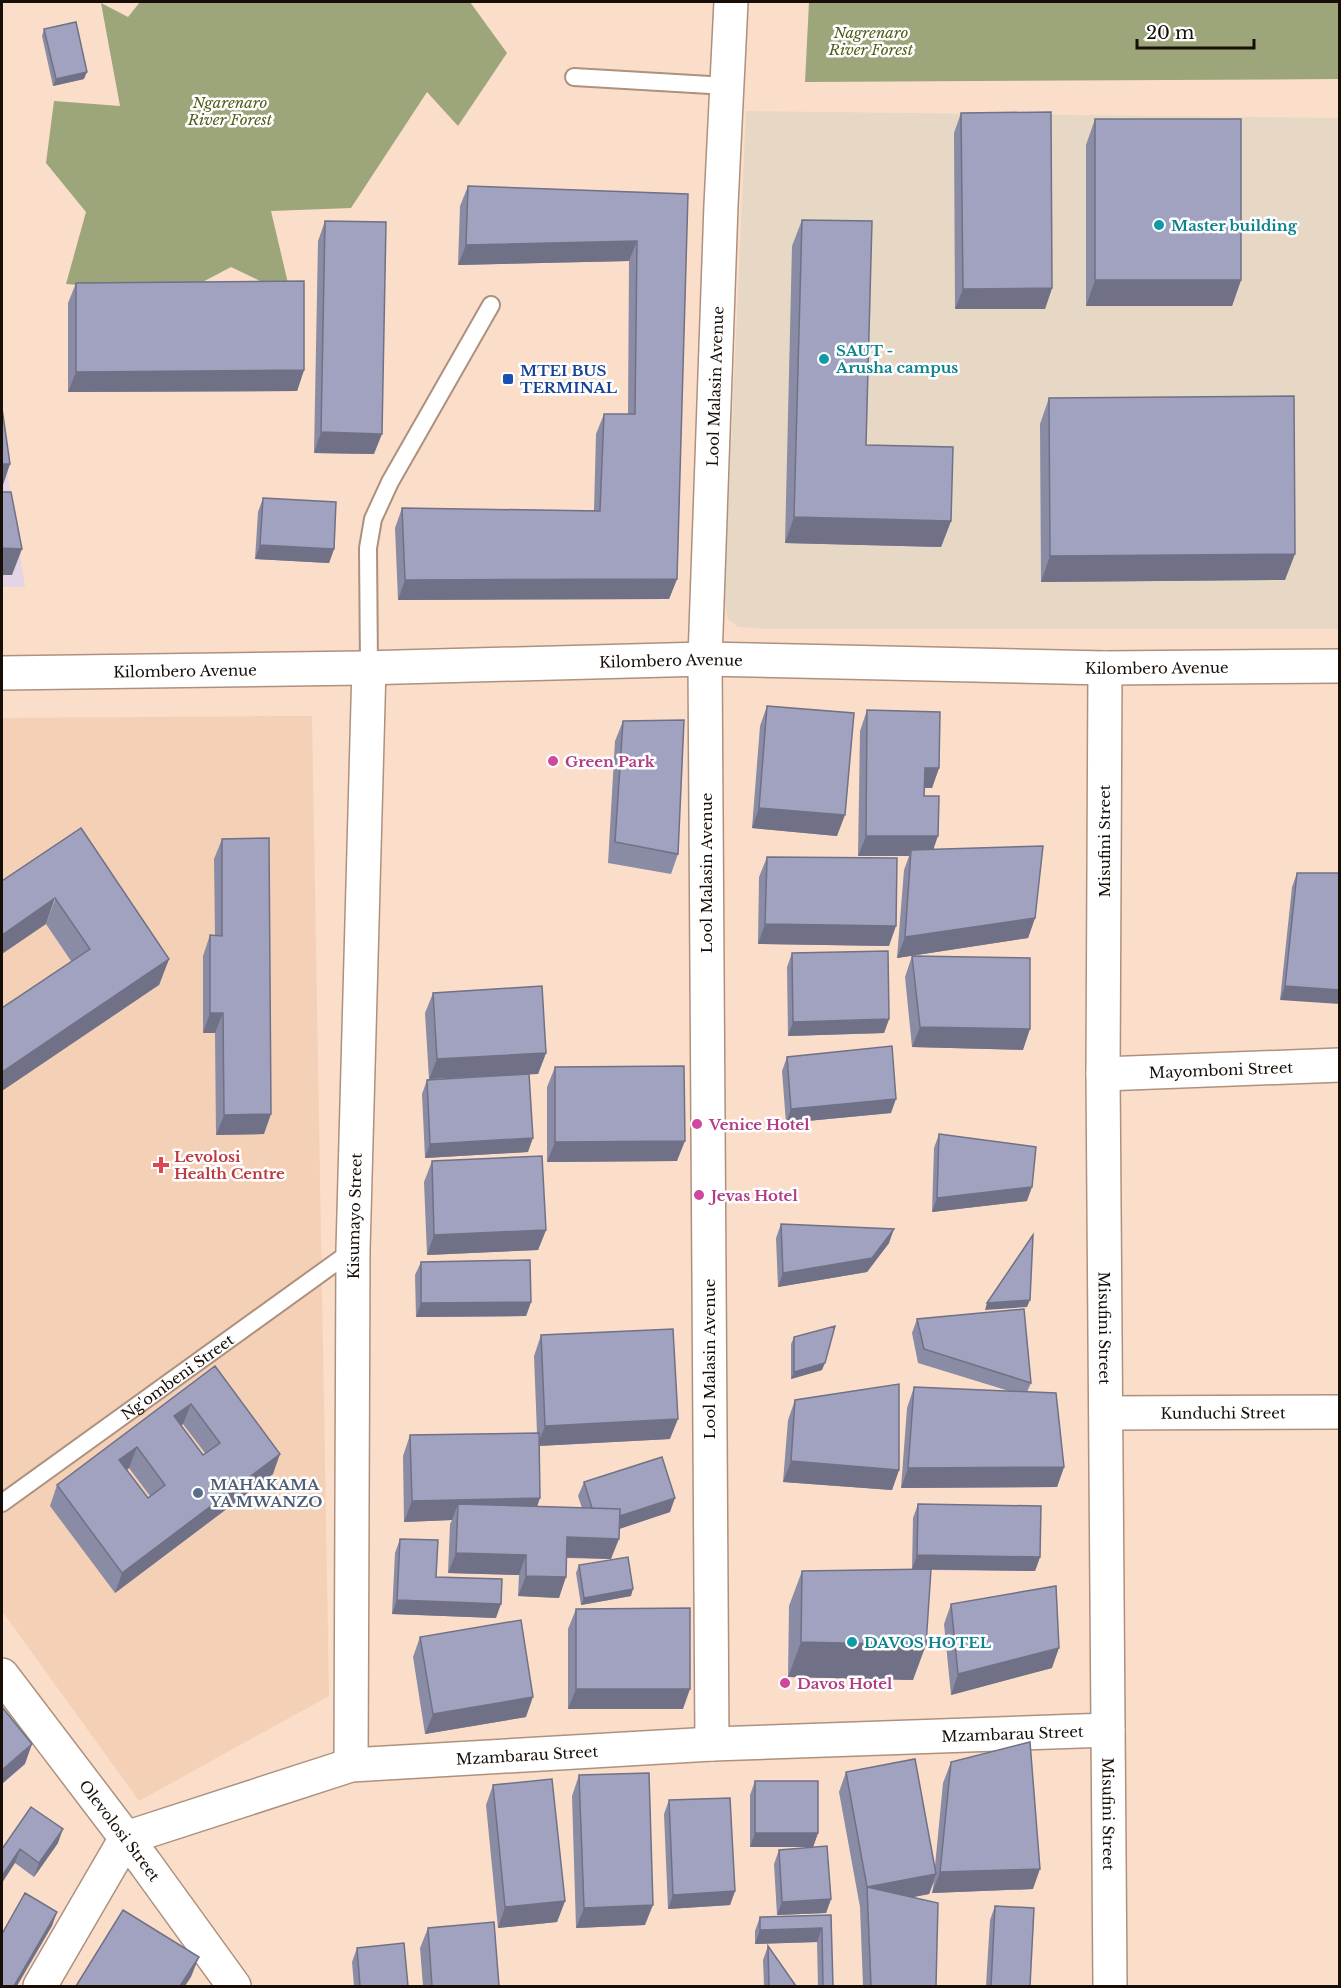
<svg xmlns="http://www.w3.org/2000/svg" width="1341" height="1988" viewBox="0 0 1341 1988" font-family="'Libre Baskerville',serif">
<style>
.commercial{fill:#e4d4e6}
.built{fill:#f4d0b7}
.education{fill:#e7d7c5}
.forest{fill:#9ca67a}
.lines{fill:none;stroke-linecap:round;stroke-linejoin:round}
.service-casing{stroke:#ad917e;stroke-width:20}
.minor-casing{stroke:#ad917e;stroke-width:36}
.service{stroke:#fff;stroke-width:16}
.minor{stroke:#fff;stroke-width:33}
.wall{fill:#8a8ba4;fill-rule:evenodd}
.shaded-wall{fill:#707186}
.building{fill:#a0a2bf;stroke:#707186;stroke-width:1.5;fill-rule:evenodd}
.culture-dot{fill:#0f9aa8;stroke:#fff;stroke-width:2}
.transit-dot{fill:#1a4fb4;stroke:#fff;stroke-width:2}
.hotel-dot{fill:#d1479c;stroke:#fff;stroke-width:2}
.health-dot{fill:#e0444e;stroke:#fff;stroke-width:2}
.service-dot{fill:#5c6f8a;stroke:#fff;stroke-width:2}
.labels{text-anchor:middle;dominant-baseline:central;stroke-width:5;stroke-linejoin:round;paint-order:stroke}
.park-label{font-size:15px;font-style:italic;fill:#535d1a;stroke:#fff}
.culture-label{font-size:15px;font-weight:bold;fill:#0d838f;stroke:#fff;text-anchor:start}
.transit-label{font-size:15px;font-weight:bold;fill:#164399;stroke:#fff;text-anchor:start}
.street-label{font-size:15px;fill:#170e07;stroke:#fff}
.hotel-label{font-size:15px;font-weight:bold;fill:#b23c85;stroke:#fff;text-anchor:start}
.health-label{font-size:15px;font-weight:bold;fill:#be3a42;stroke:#fff;text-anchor:start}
.service-label{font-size:15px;font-weight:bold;fill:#4e5e75;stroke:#fff;text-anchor:start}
</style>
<rect width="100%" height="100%" fill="#fbdec9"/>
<path class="commercial" d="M2 437 25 587H2Z"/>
<path class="built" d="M312 716 329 1696 139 1801 2 1611V718Z"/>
<path class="education" d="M746 111 1339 118V629H772L738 627 728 619 724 602Z"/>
<path class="forest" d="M140 2H470L507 53 458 126 427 92 351 208 271 211 291 296 231 267 180 294 66 284 86 212 46 163 54 101 120 106 101 3 128 17Z
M809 2H1339V79L805 82Z"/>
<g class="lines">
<g class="service-casing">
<g id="service">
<path d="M574 77 727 86"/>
<path d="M369 667 368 548 373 519 390 482 491 305"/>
<path id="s1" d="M2 1503 353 1250"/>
</g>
</g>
<g class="minor-casing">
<g id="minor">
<path id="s2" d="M1105 668 1103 1074 1110 1986"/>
<path id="s3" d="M2 673 362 668 705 659 1105 668 1340 666"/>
<path id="s4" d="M1103 1074 1340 1065"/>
<path id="s5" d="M1106 1413 1340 1412"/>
<path id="s6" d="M2 1675 145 1863 234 1986"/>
<path id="s7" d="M712 1744 705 659 721 205 731 2"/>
<path id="s8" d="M351 1765 353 1250 369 667"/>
<path id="s9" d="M40 1986 126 1838 351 1765 712 1744 1108 1730"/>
</g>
</g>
<use href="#service" class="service"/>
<use href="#minor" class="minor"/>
</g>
<path class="wall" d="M44 29 84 79 53 86 42 36Z
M961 113 1052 288 1045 309H955L954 133Z
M1095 119 1241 280 1232 306H1086V145Z
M468 186 688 194 677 579 669 599 398 600 395 528 402 508 594 511 596 434 604 414H628L629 261 458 265 460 206Z
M802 220 866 445 951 521 941 547 785 543 792 246Z
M325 221 374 454 314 453 318 241Z
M76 283 304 370 297 391 68 392V303Z
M1049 398 1285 580 1041 582 1040 424Z
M263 498 334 549 329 563 255 559 258 512Z
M767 706 837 836 752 828 760 726Z
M867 710 939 768 932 788H925L924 796 934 849 1035 918 1028 938 897 958 904 870 909 856H858L860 731Z
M623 721 678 854 671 874 608 863 615 741Z
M81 828 169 959 159 985 71 961 46 924Z
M222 839 264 1134 216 1135 215 1033H203V956L210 935H215L214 859Z
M767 857 889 946 758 944 759 877Z
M1297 873H1340L1280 1000 1292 887Z
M792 953 889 1019 884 1033 788 1036 787 967Z
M912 956 1023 1050 912 1047 905 977Z
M433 993 546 1053 538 1074H529L528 1152 425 1158 422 1094 427 1080 528 1074 429 1079 425 1013Z
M787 1057 891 1113 786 1123 782 1071Z
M555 1067 677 1161 547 1162V1087Z
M939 1134 1027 1201 932 1212 934 1148Z
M432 1161 546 1230 538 1250 427 1255 424 1182Z
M781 1224 889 1243 867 1272 778 1287 776 1238Z
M421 1262 531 1302 526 1316 416 1317 415 1275Z
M917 1319 1031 1383 1027 1392 1064 1467 1057 1487 901 1488 907 1408 914 1387 1009 1391 918 1363 912 1333Z
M541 1335 670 1439 539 1446 537 1507 582 1508 578 1496 584 1482 670 1512 619 1529 611 1559 566 1558 559 1598 518 1596 519 1575 448 1573 450 1524 452 1520 404 1522 403 1456 410 1435 537 1433 534 1356Z
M794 1337 822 1370 791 1379V1344Z
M215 1366 273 1474 115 1593 50 1506 57 1485ZM183 1424 205 1453 203 1455 181 1426ZM129 1468 150 1496 148 1498 127 1470Z
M795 1400 899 1470 892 1490 783 1482 788 1420Z
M918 1504 1040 1557 1035 1571 931 1570 913 1680 788 1677 789 1606 802 1571 912 1569 913 1518Z
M400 1539 436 1577 496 1618 392 1614 395 1553Z
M579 1565 631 1596 581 1605 576 1573Z
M951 1604 1052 1668 951 1695 944 1624Z
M576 1609 683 1709H568V1629Z
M420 1637 526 1717 425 1734 413 1657Z
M951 1762 1033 1889 932 1893 934 1882 929 1894 913 1897 936 1986H863L860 1907 839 1792 846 1772 935 1866 943 1783Z
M579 1775 645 1925 576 1928 572 1796Z
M755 1781 818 1833 813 1847H750V1795Z
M493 1785 565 1901 557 1922 498 1928 486 1805Z
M669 1800 735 1891 730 1905 668 1909 664 1814Z
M58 1843 34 1877 15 1863 2 1849Z
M779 1850 831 1899 826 1913 777 1915 774 1864Z
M995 1906 1030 1986H986L990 1920Z
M831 1915 833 1986H818L817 1942 755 1944V1931L760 1917Z
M428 1928 499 1986H423L420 1948Z
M768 1946 796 1986H764L763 1960Z
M357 1948 408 1986H354L352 1962Z"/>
<path class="shaded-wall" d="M87 72 84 79 53 86 56 79Z
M637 241 629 261 458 265 466 245Z
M1095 280H1241L1232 306H1086Z
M1052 288 1045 309H955L963 289Z
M304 370 297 391 68 392 76 372Z
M321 432 382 434 374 454 314 453Z
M2 464H10L2 488Z
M794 517 951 521 941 547 785 543Z
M260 545 334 549 329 563 255 559Z
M2 548 22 549 12 575H2Z
M1295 554 1285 580 1041 582 1050 556Z
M677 579 669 599 398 600 405 580Z
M925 768H939L932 788H918Z
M759 808 845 815 837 836 752 828Z
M866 836H938L931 856 911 850 909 856H858Z
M55 898 46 924 2 954V935Z
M1035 918 1028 938 897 958 905 937Z
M765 924 896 926 889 946 758 944Z
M169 959 159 985 2 1091V1072Z
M1285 986 1340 990V1004L1280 1000Z
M210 1013H223L215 1033H203Z
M889 1019 884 1033 788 1036 793 1022Z
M920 1027 1030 1029 1023 1050 912 1047Z
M546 1053 538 1074 429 1079 437 1059Z
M896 1099 891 1113 786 1123 791 1109Z
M271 1114 264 1134 216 1135 224 1115Z
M533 1138 528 1152 425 1158 430 1144Z
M685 1141 677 1161 547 1162 555 1142Z
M1032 1187 1027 1201 932 1212 937 1198Z
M894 1229 889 1243 867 1272 778 1287 783 1273Z
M546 1230 538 1250 427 1255 434 1235Z
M1030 1300 1027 1307 985 1310 987 1303Z
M531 1302 526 1316 416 1317 421 1303Z
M825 1363 822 1370 791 1379 794 1372Z
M191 1404 183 1424 167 1436 174 1416Z
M678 1419 670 1439 537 1446 545 1426Z
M137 1447 129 1468 112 1480 119 1460Z
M280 1454 273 1474 115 1593 122 1573Z
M791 1461 899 1470 892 1490 783 1482Z
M1064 1467 1057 1487 901 1488 908 1468Z
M540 1498 533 1519 458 1504 452 1520 404 1522 412 1501Z
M675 1498 670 1512 613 1531 595 1515Z
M567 1537 619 1539 611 1559 560 1557Z
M456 1553 526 1555 519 1575 448 1573Z
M917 1555 1040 1557 1035 1571 912 1569Z
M526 1576 566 1577 559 1598 518 1596Z
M633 1589 631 1596 581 1605 584 1598Z
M397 1600 501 1604 496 1618 392 1614Z
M801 1642 926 1645 913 1680 788 1677Z
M1059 1648 1052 1668 951 1695 958 1674Z
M576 1689H690L683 1709H568Z
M533 1697 526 1717 425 1734 433 1714Z
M32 1744 25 1764 2 1784V1770Z
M63 1829 58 1843 34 1877 39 1863Z
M755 1833H818L813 1847H750Z
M20 1849 15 1863 2 1883V1876Z
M1040 1869 1033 1889 932 1893 940 1872Z
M936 1874 929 1894 868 1906 867 1887Z
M735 1891 730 1905 668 1909 673 1895Z
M831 1899 826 1913 777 1915 782 1902Z
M565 1901 557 1922 498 1928 505 1907Z
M653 1905 645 1925 576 1928 584 1908Z
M57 1912 52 1926 17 1986H14Z
M822 1928 817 1942 755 1944 760 1930Z
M199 1957 191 1977 185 1986H180Z"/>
<path class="building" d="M76 22 87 72 56 79 44 29Z
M1051 112 1052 288 963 289 961 113Z
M1095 119H1241V280H1095Z
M468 186 688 194 677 579 405 580 402 508 600 511 604 414H635L637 241 466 245Z
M802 220 872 221 866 445 953 447 951 521 794 517Z
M325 221 386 222 382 434 321 432Z
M304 281V370L76 372V283Z
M1294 396 1295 554 1050 556 1049 398Z
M2 408 10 464H2Z
M2 492H11L22 549 2 548Z
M263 498 336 502 334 549 260 545Z
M767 706 854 713 845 815 759 808Z
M867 710 940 712 939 768H925L924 796H939L938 836H866Z
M684 720 678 854 615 842 623 721Z
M81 828 169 959 2 1072V1008L90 949 55 898 2 935V881Z
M269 838 271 1114 224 1115 223 1013H210V935L222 936V839Z
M1043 846 1035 918 905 937 911 850Z
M767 857 897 858 896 926 765 924Z
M1297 873H1340V990L1285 986Z
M888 951 889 1019 793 1022 792 953Z
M912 956 1030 958V1029L920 1027Z
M542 986 546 1053 437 1059 433 993Z
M892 1046 896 1099 791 1109 787 1057Z
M684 1066 685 1141 555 1142V1067Z
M529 1074 533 1138 430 1144 427 1080Z
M939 1134 1036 1147 1032 1187 937 1198Z
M542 1156 546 1230 434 1235 432 1161Z
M781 1224 894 1229 872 1258 783 1273Z
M1033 1235 1030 1300 987 1303Z
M530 1260 531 1302 421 1303V1262Z
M1024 1309 1031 1383 924 1349 917 1319Z
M835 1326 825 1363 794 1372V1337Z
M673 1329 678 1419 545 1426 541 1335Z
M215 1366 280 1454 122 1573 57 1485ZM191 1404 220 1443 203 1455 174 1416ZM137 1447 165 1485 148 1498 119 1460Z
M899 1384V1470L791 1461 795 1400Z
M914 1387 1056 1393 1064 1467 908 1468Z
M539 1433 540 1498 412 1501 410 1435Z
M662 1457 675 1498 620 1516V1509L592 1508 584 1482Z
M458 1504 620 1509 619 1539 567 1537 566 1577 526 1576V1555L456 1553Z
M918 1504 1041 1506 1040 1557 917 1555Z
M400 1539 438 1540 436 1577 502 1579 501 1604 397 1600Z
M628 1557 633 1589 584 1598 579 1565Z
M931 1569 926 1645 801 1642 802 1571Z
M1056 1586 1059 1648 958 1674 951 1604Z
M690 1608V1689H576V1609Z
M521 1620 533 1697 433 1714 420 1637Z
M2 1707 32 1744 2 1770Z
M1030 1742 1040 1869 940 1872 951 1762Z
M915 1759 936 1874 867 1887 846 1772Z
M649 1773 653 1905 584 1908 579 1775Z
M552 1779 565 1901 505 1907 493 1785Z
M755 1781H818V1833H755Z
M730 1798 735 1891 673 1895 669 1800Z
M31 1807 63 1829 39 1863 20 1849 2 1876V1849Z
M827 1846 831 1899 782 1902 779 1850Z
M867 1887 938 1903 936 1986H871Z
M25 1893 57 1912 14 1986H2V1934Z
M995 1906 1034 1908 1030 1986H991Z
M123 1910 199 1957 180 1986H76Z
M831 1915 833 1986H823L822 1928 760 1930V1917Z
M494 1922 499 1986H432L428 1928Z
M404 1943 408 1986H360L357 1948Z
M768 1946 796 1986H769Z"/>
<g class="culture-dot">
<circle cx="1159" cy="225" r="6"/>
<circle cx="824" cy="359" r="6"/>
<circle cx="852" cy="1642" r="6"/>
</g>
<rect class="transit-dot" x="502" y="373" width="12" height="12" rx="3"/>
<g class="hotel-dot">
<circle cx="553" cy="761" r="6"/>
<circle cx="697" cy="1124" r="6"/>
<circle cx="699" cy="1195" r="6"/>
<circle cx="785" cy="1683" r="6"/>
</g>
<path class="health-dot" d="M158 1156h6v6h6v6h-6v6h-6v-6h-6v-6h6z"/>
<circle class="service-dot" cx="198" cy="1493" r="6"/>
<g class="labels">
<g class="park-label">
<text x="871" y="32">Nagrenaro<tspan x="871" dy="17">River Forest</tspan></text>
<text x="230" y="102">Ngarenaro<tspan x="230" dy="17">River Forest</tspan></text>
</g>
<g class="culture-label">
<text x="1171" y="225">Master building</text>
<text x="836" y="350">SAUT -<tspan x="836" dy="17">Arusha campus</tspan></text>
<text x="864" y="1642">DAVOS HOTEL</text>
</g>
<g class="transit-label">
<text x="520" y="370">MTEI BUS<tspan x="520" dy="17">TERMINAL</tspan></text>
</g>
<g class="street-label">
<text stroke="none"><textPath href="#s7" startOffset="1358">Lool Malasin Avenue</textPath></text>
<text stroke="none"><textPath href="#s3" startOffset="669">Kilombero Avenue</textPath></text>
<text stroke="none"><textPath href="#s3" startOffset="1155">Kilombero Avenue</textPath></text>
<text stroke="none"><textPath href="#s3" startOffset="183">Kilombero Avenue</textPath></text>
<text transform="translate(1104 841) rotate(-90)">Misufini Street</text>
<text transform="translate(706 873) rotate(-90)">Lool Malasin Avenue</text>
<text stroke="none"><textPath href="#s4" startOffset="118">Mayomboni Street</textPath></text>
<text stroke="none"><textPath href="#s8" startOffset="549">Kisumayo Street</textPath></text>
<text stroke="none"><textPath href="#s2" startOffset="660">Misufini Street</textPath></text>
<text transform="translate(709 1359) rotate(-90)">Lool Malasin Avenue</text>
<text stroke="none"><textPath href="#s1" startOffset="216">Ng'ombeni Street</textPath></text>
<text stroke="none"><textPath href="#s5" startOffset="117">Kunduchi Street</textPath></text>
<text stroke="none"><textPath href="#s9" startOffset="1070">Mzambarau Street</textPath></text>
<text stroke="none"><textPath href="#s9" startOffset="584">Mzambarau Street</textPath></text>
<text stroke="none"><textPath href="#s2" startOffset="1146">Misufini Street</textPath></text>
<text stroke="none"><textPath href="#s6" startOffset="195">Olevolosi Street</textPath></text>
</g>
<g class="hotel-label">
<text x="565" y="761">Green Park</text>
<text x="709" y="1124">Venice Hotel</text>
<text x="711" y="1195">Jevas Hotel</text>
<text x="797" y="1683">Davos Hotel</text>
</g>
<g class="health-label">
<text x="174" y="1156">Levolosi<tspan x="174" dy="17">Health Centre</tspan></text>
</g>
<g class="service-label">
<text x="210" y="1484">MAHAKAMA<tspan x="210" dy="17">YA MWANZO</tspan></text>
</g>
</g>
<rect width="1341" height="1988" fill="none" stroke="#170e07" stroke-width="6"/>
<path d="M1137 39v9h117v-9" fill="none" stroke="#170e07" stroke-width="3"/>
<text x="1146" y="39" font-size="18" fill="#170e07" stroke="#ffffff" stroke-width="4.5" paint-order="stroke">20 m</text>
</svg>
